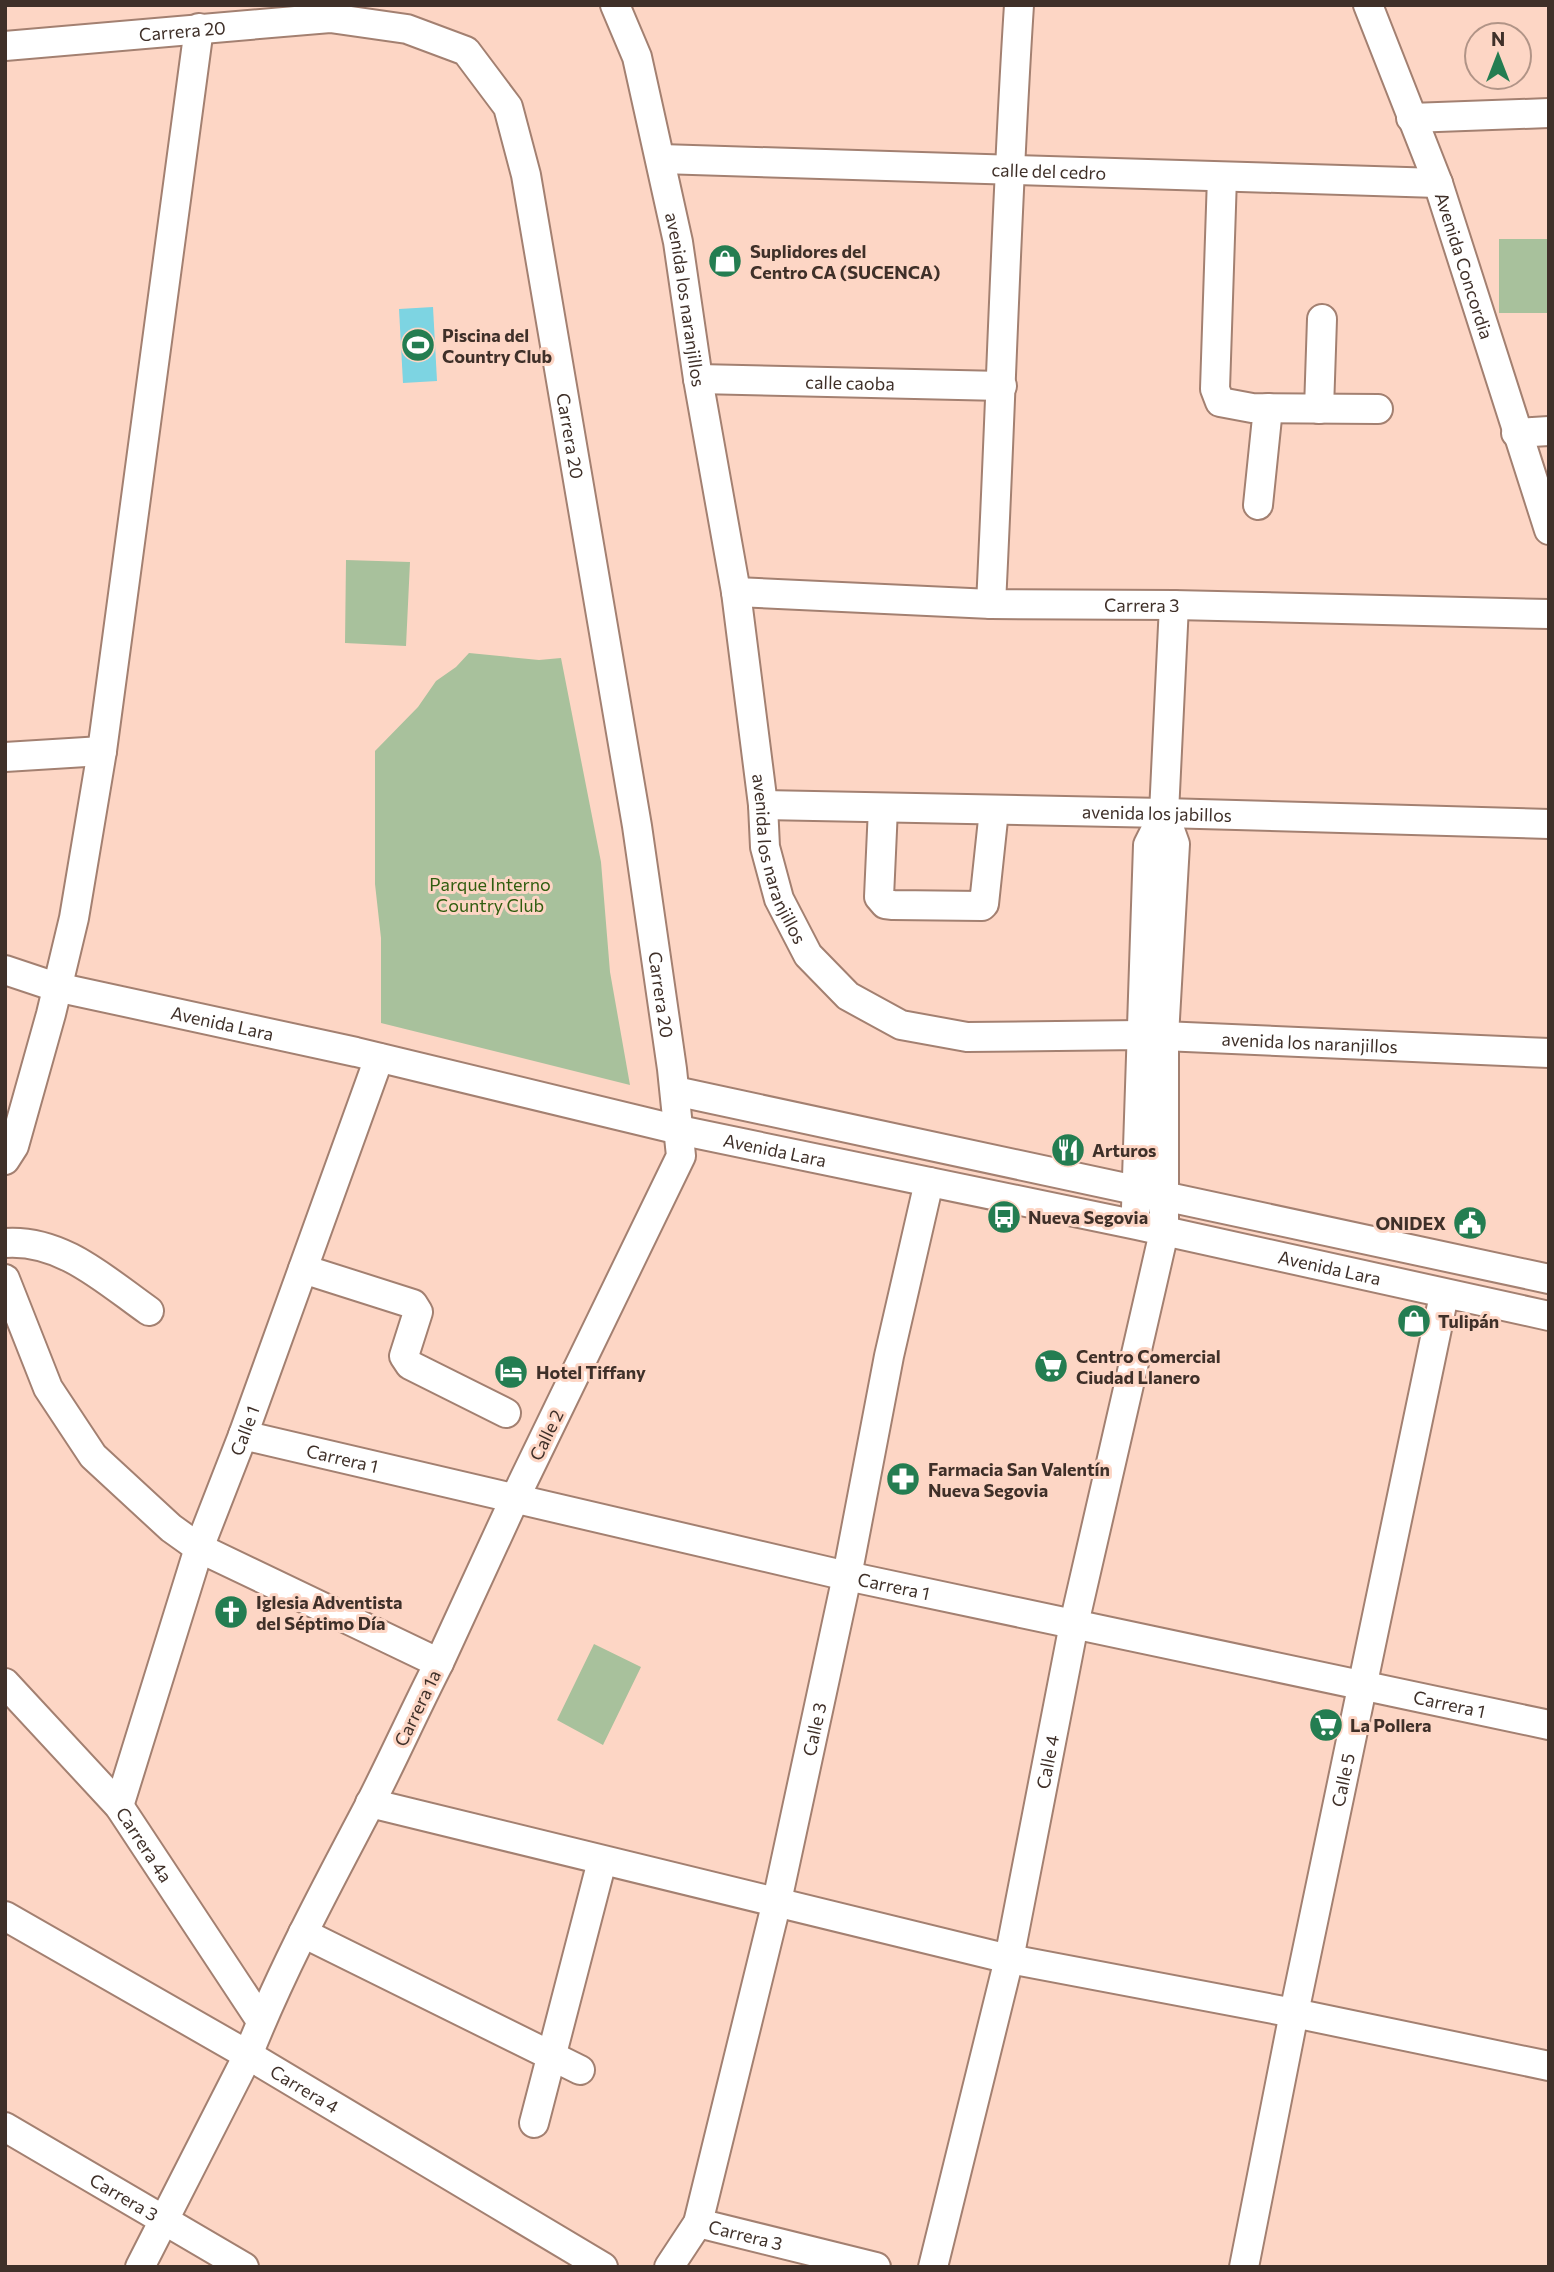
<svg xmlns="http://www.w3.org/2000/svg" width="1554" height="2272" viewBox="0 0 1554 2272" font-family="Commissioner,sans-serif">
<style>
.green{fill:#a8c19c}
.water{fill:#7dd4e2}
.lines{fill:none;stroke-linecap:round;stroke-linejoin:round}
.minor-casing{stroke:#a38071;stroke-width:32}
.minor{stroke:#fff;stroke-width:28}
.labels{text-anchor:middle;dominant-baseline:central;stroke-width:6;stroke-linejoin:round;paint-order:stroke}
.street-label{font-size:18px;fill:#3f3029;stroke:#fdd6c5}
.poi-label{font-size:18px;font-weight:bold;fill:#3f3029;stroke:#fdd6c5;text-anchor:start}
.park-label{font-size:18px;fill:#305d0f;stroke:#fdd6c5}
</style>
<rect width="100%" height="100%" fill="#fdd6c5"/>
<path class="green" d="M1499 239H1549V313H1499Z
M346 560 410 562 406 646 345 643Z
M469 653 539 660 561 658 601 862 610 972 630 1085 381 1023V938L375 884V751L418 707 436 681 456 667Z
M594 1644 641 1667 603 1745 557 1720Z"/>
<path class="water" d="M433 307 437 381 403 383 399 309Z"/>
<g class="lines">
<g class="minor-casing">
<g id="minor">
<path id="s1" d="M615 5 637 57 678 242 698 379 736 592 763 805 765 847 779 899 808 955 848 996 901 1025 967 1037 1140 1035 1549 1053"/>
<path id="s2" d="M1368 5 1438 183 1549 530"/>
<path id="s3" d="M5 46 330 18 407 29 466 51 508 107 526 175 637 826 672 1069 681 1156 515 1498 439 1663"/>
<path d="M1411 118 1549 113"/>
<path id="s4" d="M661 159 1438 183"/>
<path d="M1222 177 1215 389 1220 402 1252 408 1378 409"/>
<path id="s5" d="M698 379 1002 386"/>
<path d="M1319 409 1322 319"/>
<path d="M1516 433 1549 431"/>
<path d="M1258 505 1268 408"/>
<path id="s6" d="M736 592 991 604 1174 605 1549 614"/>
<path d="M991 604C1001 404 1006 205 1019 5"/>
<path d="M5 757 102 751"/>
<path id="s7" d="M763 805 1164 813 1549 824"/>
<path d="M883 808 879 897 885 904 893 905 982 906 984 904 994 810"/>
<path id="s8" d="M5 970 56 987 356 1052 679 1130 1137 1225 1549 1316"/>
<path d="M675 1091 1549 1279"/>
<path d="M5 1160 14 1146 51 1014 74 918 102 751 199 28"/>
<path d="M1136 1208 1148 845 1164 813"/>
<path d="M5 1243C62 1239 105 1280 149 1311"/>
<path d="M303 1269 413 1304 418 1312 404 1356 410 1365 506 1413"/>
<path d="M5 1279 48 1388 93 1456 171 1528 199 1548 439 1663C415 1710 393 1759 369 1806 326 1888 282 1969 248 2055L140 2267"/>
<path id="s9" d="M243 1435 847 1576 1549 1725"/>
<path id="s10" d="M5 1683 119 1806 261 2021"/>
<path d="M370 1803 1009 1959 1294 2013 1549 2066"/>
<path id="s11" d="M119 1806 199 1548 243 1435 379 1058"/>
<path id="s12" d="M5 1916 248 2055 603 2267"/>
<path d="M303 1933 580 2070"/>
<path d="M534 2123 602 1861"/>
<path id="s13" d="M5 2127 244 2267"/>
<path id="s14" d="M698 2223 876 2267"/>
<path id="s15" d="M669 2267 698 2223 777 1901 847 1576 889 1356 929 1182"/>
<path id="s16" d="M933 2267 1009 1959 1074 1624 1164 1232V1036L1175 844 1164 813 1174 605"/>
<path id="s17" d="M1244 2267 1294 2013 1444 1295"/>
</g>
</g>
<use href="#minor" class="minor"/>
</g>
<defs>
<g id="shop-disc" transform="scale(1.75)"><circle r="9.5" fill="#247d51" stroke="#fdd6c5"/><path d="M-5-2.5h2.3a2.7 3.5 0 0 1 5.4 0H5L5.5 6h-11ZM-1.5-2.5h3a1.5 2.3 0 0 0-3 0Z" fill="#fff"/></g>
<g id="stadium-disc" transform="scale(1.75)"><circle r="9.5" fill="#247d51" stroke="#fdd6c5"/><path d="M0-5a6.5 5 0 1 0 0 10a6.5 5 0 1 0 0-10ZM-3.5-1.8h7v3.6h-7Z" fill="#fff"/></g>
<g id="restaurant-disc" transform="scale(1.75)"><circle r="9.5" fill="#247d51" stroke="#fdd6c5"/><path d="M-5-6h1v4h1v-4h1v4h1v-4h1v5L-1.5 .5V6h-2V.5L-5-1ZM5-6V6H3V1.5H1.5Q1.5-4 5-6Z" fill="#fff"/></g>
<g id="bus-disc" transform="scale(1.75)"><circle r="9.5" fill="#247d51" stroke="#fdd6c5"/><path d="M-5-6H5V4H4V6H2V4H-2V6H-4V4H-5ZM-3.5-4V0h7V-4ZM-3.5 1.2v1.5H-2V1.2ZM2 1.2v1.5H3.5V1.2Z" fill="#fff"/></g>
<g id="civic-disc" transform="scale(1.75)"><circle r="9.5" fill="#247d51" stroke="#fdd6c5"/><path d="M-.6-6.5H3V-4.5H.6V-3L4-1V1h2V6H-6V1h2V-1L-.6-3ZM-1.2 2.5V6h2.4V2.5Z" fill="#fff"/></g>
<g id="supermarket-disc" transform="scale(1.75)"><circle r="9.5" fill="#247d51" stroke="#fdd6c5"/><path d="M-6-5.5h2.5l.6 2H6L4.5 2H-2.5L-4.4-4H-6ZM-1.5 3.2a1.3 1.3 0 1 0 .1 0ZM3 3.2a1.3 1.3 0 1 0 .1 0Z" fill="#fff"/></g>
<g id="hotel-disc" transform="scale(1.75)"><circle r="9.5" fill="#247d51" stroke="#fdd6c5"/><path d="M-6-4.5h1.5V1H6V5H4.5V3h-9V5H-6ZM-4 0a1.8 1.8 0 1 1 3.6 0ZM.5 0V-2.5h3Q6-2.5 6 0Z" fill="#fff"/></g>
<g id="pharmacy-disc" transform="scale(1.75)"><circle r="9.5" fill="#247d51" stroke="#fdd6c5"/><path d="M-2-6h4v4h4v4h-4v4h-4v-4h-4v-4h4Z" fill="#fff"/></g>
<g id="church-disc" transform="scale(1.75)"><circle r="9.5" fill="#247d51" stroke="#fdd6c5"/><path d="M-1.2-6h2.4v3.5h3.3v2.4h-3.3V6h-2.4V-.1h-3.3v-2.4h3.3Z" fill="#fff"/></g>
</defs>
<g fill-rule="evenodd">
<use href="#shop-disc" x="725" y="261"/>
<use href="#stadium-disc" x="418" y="345"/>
<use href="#restaurant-disc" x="1068" y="1150"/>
<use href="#bus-disc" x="1004" y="1217"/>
<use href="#civic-disc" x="1470" y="1223"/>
<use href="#shop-disc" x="1414" y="1321"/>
<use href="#supermarket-disc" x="1051" y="1366"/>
<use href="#hotel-disc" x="511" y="1372"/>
<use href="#pharmacy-disc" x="903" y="1479"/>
<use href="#church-disc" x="231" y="1612"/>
<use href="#supermarket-disc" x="1326" y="1725"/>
</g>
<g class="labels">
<g class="street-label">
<text stroke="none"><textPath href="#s3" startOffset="178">Carrera 20</textPath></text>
<text stroke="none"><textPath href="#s4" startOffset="388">calle del cedro</textPath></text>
<text stroke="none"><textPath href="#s2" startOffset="278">Avenida Concordia</textPath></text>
<text stroke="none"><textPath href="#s1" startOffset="304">avenida los naranjillos</textPath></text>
<text stroke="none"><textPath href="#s5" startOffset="152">calle caoba</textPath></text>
<text stroke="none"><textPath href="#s3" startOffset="872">Carrera 20</textPath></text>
<text stroke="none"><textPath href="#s6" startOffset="406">Carrera 3</textPath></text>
<text stroke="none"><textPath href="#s7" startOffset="394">avenida los jabillos</textPath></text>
<text stroke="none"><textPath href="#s1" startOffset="872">avenida los naranjillos</textPath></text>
<text stroke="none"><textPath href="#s3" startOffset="1438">Carrera 20</textPath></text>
<text stroke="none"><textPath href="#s8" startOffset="224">Avenida Lara</textPath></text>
<text stroke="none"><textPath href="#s1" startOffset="1502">avenida los naranjillos</textPath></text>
<text stroke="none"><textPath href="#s8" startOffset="791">Avenida Lara</textPath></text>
<text stroke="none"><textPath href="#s8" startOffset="1358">Avenida Lara</textPath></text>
<text stroke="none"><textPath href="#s11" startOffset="396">Calle 1</textPath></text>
<text transform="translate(546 1435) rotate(-64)">Calle 2</text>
<text stroke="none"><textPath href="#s9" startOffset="102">Carrera 1</textPath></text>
<text stroke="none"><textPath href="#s9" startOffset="668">Carrera 1</textPath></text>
<text stroke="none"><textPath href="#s9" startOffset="1236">Carrera 1</textPath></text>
<text transform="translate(417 1708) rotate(-64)">Carrera 1a</text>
<text stroke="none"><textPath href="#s15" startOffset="560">Calle 3</textPath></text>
<text stroke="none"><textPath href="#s16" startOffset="518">Calle 4</textPath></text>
<text stroke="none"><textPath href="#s17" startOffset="497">Calle 5</textPath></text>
<text stroke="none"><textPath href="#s10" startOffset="214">Carrera 4a</textPath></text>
<text stroke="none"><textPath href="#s12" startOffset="346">Carrera 4</textPath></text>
<text stroke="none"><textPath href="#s13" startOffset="138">Carrera 3</textPath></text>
<text stroke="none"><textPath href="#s14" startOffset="49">Carrera 3</textPath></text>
</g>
<g class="poi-label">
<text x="750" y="251">Suplidores del<tspan x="750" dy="21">Centro CA (SUCENCA)</tspan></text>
<text x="442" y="335">Piscina del<tspan x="442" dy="21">Country Club</tspan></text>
<text x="1092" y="1150">Arturos</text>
<text x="1028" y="1217">Nueva Segovia</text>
<text x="1446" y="1223" text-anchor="end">ONIDEX</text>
<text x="1438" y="1321">Tulipán</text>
<text x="1076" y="1356">Centro Comercial<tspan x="1076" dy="21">Ciudad Llanero</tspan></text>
<text x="536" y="1372">Hotel Tiffany</text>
<text x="928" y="1469">Farmacia San Valentín<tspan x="928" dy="21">Nueva Segovia</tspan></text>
<text x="256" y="1602">Iglesia Adventista<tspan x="256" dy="21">del Séptimo Día</tspan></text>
<text x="1350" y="1725">La Pollera</text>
</g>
<g class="park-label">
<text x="490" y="884">Parque Interno<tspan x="490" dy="21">Country Club</tspan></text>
</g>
</g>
<rect width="1554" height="2272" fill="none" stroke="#3f3029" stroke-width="14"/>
<g transform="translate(1498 56)"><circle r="33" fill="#fdd6c5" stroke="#b19487" stroke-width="2"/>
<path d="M0-5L12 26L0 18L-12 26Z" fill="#247d51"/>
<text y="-10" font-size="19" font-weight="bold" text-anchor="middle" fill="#3f3029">N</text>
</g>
</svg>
